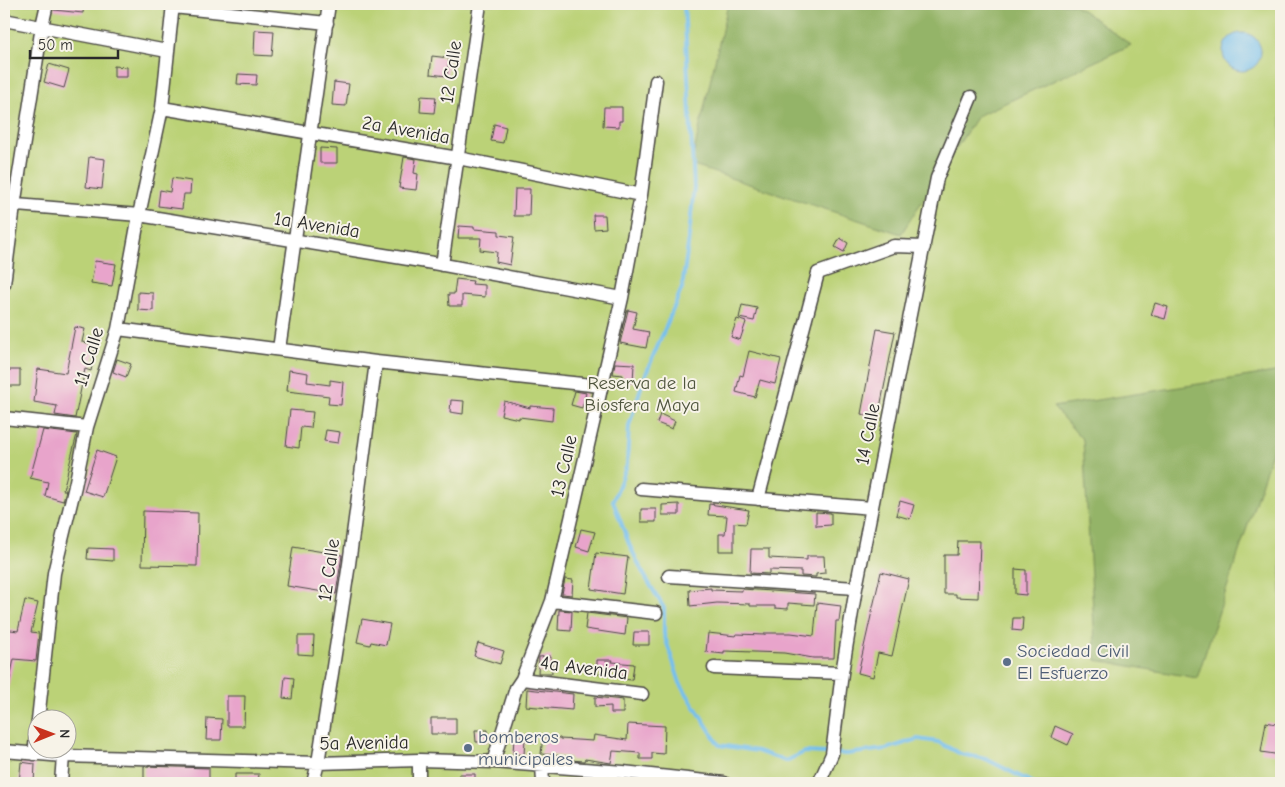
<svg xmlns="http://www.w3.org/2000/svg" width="1285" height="787" viewBox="0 0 1285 787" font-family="'Comic Neue',sans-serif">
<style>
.green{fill:#bbd277;stroke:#737e51;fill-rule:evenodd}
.forest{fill:#94b468;stroke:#60704a}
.water{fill:#74bfed;stroke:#50758c}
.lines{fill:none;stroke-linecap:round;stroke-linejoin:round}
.stream{stroke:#74bfed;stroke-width:4}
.building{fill:#e8a4cb}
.minor-casing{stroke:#494743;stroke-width:15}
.minor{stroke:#fff;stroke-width:12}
.service-dot{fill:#5c6f8a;stroke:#f7f3e8;stroke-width:2}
.labels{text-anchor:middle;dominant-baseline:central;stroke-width:4;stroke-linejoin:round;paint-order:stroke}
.street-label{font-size:19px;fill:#2b2b2b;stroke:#f7f3e8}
.park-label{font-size:19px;fill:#4f553e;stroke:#f7f3e8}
.service-label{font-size:19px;fill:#4e5e75;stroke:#f7f3e8;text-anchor:start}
</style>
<rect width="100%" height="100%" fill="#f7f3e8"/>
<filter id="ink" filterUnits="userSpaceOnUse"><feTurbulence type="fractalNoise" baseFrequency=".02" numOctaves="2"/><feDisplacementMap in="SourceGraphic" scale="10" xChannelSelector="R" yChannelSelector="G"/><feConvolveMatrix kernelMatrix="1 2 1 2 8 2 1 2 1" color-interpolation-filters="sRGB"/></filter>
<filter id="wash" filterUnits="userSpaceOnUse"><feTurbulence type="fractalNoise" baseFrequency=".0096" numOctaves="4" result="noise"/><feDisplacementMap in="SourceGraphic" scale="20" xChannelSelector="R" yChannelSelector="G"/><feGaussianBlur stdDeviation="1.12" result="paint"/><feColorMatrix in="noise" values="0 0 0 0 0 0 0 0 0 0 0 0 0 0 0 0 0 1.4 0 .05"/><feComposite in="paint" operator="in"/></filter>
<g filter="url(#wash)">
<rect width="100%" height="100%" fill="#f1e5cc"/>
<path class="green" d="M4 4H1281V783H4ZM38 720H68V750H38Z"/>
<path class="forest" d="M728 4H1074L1131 45 977 116 901 234 691 165Z
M1281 371V425L1197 678 1096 660 1083 440 1053 407Z"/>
<path class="water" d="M1223 52a19 19 0 1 1 38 0a19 19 0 1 1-38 0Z"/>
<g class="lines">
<path class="stream" d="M684 4 694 187 688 245 682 288 643 381 629 426 627 465 613 501 629 544 643 573 664 608V634L680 683 719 745 757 751 786 761 805 752 847 754 886 749 918 739 938 742 961 754 986 759 1033 783"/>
</g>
<g id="blocks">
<path class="building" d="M55 4H84L83 13 54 10Z
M255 30 274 31 272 56 254 55Z
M432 56 449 58 447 76 430 74Z
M49 64 69 70 64 88 44 82Z
M114 66 127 67V77H114Z
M238 74 257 75 256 85 237 84Z
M334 82 349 84 346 106 332 105Z
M421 96 436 97 434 113 420 112Z
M604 107H622V121H619V127L603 126Z
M494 124 506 127 503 143 491 141Z
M320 148 337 149V163H320Z
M89 157 105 159 102 189 86 187Z
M404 157 416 159 414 173 418 174 416 190 399 188Z
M172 178 191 181 190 194H184L182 209 158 206 160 190 170 192Z
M515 189H530L529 216H514Z
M593 215H605L606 228 594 229Z
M459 226 474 227V229L499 231V235L514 237 510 265 496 262 497 252 480 250 481 238H458Z
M840 238 848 243 844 252 835 247Z
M95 261 116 264 112 286 91 283Z
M456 279 473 281 472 284 485 285V297L462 295V306H449L448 294H454Z
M138 292 153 293V311L138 310Z
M1155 303 1168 307 1165 319 1151 315Z
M742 305 757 308 754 321 739 318Z
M628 310 637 312 633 329 649 332 646 348 620 343Z
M737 319 746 322 740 340 731 337Z
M75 327 85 329 82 342 96 345 91 371 85 369 75 418 55 415 57 406 34 402 38 369 66 373Z
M877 329 895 332 878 418 861 414Z
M749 351 781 359 775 384 760 380 755 397 736 392 740 375 743 376Z
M117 359 131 364 126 377 113 372Z
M615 363 634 364 633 382H623V375L613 374Z
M4 370H20V386H4Z
M289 370 308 373 307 382 330 385V380L343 382 341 405 328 404 329 396 287 391Z
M575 391 586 393 582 408 571 405Z
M451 400 464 401 463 414 450 412Z
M504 401 530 408V406L553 408 552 421 519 417V419L501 415Z
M290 410 313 412 311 428 301 427 299 448 286 446Z
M660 414 675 421 672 429 657 423Z
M43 430 77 434 63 490H66L63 501 45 496 48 482 30 478Z
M326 430 340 432 338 443 324 441Z
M97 450 116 457 103 497 84 491Z
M900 501 914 505 910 519 896 515Z
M679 504V515H662V505Z
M709 504 749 510 746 524 734 523V551H719V534H725L727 516 708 515Z
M641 509H656V522H641Z
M143 511 198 513 197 566 142 565Z
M816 512 831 513V525L816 526Z
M581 529 595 532 589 551 576 547Z
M958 541H980L978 598 956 597V594H944V555H957Z
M293 547 342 555 336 594 287 586Z
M88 548 113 549V561L87 559Z
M751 549H769V558L807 560V556H824L825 573 816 574V577L801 576V571L769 570V574L750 573Z
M596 553 628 557 623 594 591 589Z
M1015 569 1026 570V595L1015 594Z
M881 572 909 579 892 656 878 653 873 677 858 673Z
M565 579 573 580 572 595 562 594Z
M711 588V590L742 591V589L815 594 814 605 788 603V609L775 608V606H750V604L717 603 690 606 689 590Z
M25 600 38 603 31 632 39 633 36 661 14 659 8 688 4 687V629L18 631Z
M817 603 841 606 839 621H836L834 658H813L784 653 724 651V654L706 652 708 633 736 636V634L765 635V633H791L814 636Z
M559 610 572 611 571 631 558 630Z
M587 613 627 618 625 635 585 629Z
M1013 618H1023L1022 631 1012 630Z
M362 619 390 624 386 645 371 642 370 645 357 642Z
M634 632H649V645H633Z
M298 636H314L313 655 298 654Z
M478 643 504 651 500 664 474 656Z
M551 656 552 673H538L539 657Z
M597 660H613L612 662 634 664 632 680 621 679 622 675 597 674Z
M285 677 294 678 292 699 283 698Z
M527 689 573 694 572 710 526 706Z
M227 696H245L244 726H227Z
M595 697 623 700V713H611V706L595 707Z
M207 718 222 719 221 740H206Z
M431 718H456V734H431Z
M1266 722 1281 725V755L1261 752Z
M628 724 665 726 664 754 652 753V759H640V753L613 751 611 763 585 759 584 761 570 760V757L541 754 543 736 560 738V739L593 741 594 735 627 740Z
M1055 726 1073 734 1068 745 1051 737Z
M475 730H488V742H476Z
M514 737 525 738 524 755 513 754Z
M21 762 35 764 34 783H19Z
M144 766 209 768V783H144Z
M235 774H259L258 783H235Z
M459 774H475V783H459Z"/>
</g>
</g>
<g filter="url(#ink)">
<use href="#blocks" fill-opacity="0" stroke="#494743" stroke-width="1"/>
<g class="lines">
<g class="minor-casing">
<path id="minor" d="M173 7 327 23
M4 20 167 51
M162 108 458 158 641 195
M4 204 139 215 433 263 622 298
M442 265 480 4
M4 284 14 206 42 26 47 4
M118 329 376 362 601 386
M279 349 329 4
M4 418 87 427
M641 489 872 508
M758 499 818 273 894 246 924 247
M669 576 856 588
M552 601 656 613
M714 668 842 673
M522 679 642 694
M38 720 54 573 75 486 87 427 118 329 139 215 162 108 173 4
M4 751 63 756 318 763 419 760 493 762 623 772 724 783
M34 754 38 720
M493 762 516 688 522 679 552 601 622 298 641 195 656 81
M542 765 543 783
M61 783 63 756
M313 783 318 763 349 564 376 362
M419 783V760
M819 783 832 754 842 673 856 588 937 178 971 97"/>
</g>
<use href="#minor" class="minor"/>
</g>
</g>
<g class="service-dot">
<circle cx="1007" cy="662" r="5"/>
<circle cx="468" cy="748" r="5"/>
</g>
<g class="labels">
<g class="street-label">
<text transform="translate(451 72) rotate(-82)">12 Calle</text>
<text transform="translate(406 130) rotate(10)">2a Avenida</text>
<text transform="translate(317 225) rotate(9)">1a Avenida</text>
<text transform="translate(89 357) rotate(-73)">11 Calle</text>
<text transform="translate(868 434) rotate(-79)">14 Calle</text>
<text transform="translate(564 466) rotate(-77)">13 Calle</text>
<text transform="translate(329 570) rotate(-82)">12 Calle</text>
<text transform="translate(584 668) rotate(7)">4a Avenida</text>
<text transform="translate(364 743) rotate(-1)">5a Avenida</text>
</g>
<g class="park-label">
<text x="642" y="383">Reserva de la<tspan x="642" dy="22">Biosfera Maya</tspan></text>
</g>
<g class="service-label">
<text x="1017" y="651">Sociedad Civil<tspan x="1017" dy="22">El Esfuerzo</tspan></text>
<text x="478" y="737">bomberos<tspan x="478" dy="22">municipales</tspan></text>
</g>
</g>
<rect width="1285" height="787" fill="none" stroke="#f7f3e8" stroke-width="20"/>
<g transform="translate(52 734) rotate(89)"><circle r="24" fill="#f7f3e8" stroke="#a5a39c"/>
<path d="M0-4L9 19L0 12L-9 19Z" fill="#c8321e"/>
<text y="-8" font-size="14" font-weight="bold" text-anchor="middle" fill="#2b2b2b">N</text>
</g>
<path d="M30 50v8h88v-8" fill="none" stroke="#2b2b2b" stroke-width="2.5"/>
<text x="38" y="50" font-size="15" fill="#2b2b2b" stroke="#f7f3e8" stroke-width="4" paint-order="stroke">50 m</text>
</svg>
